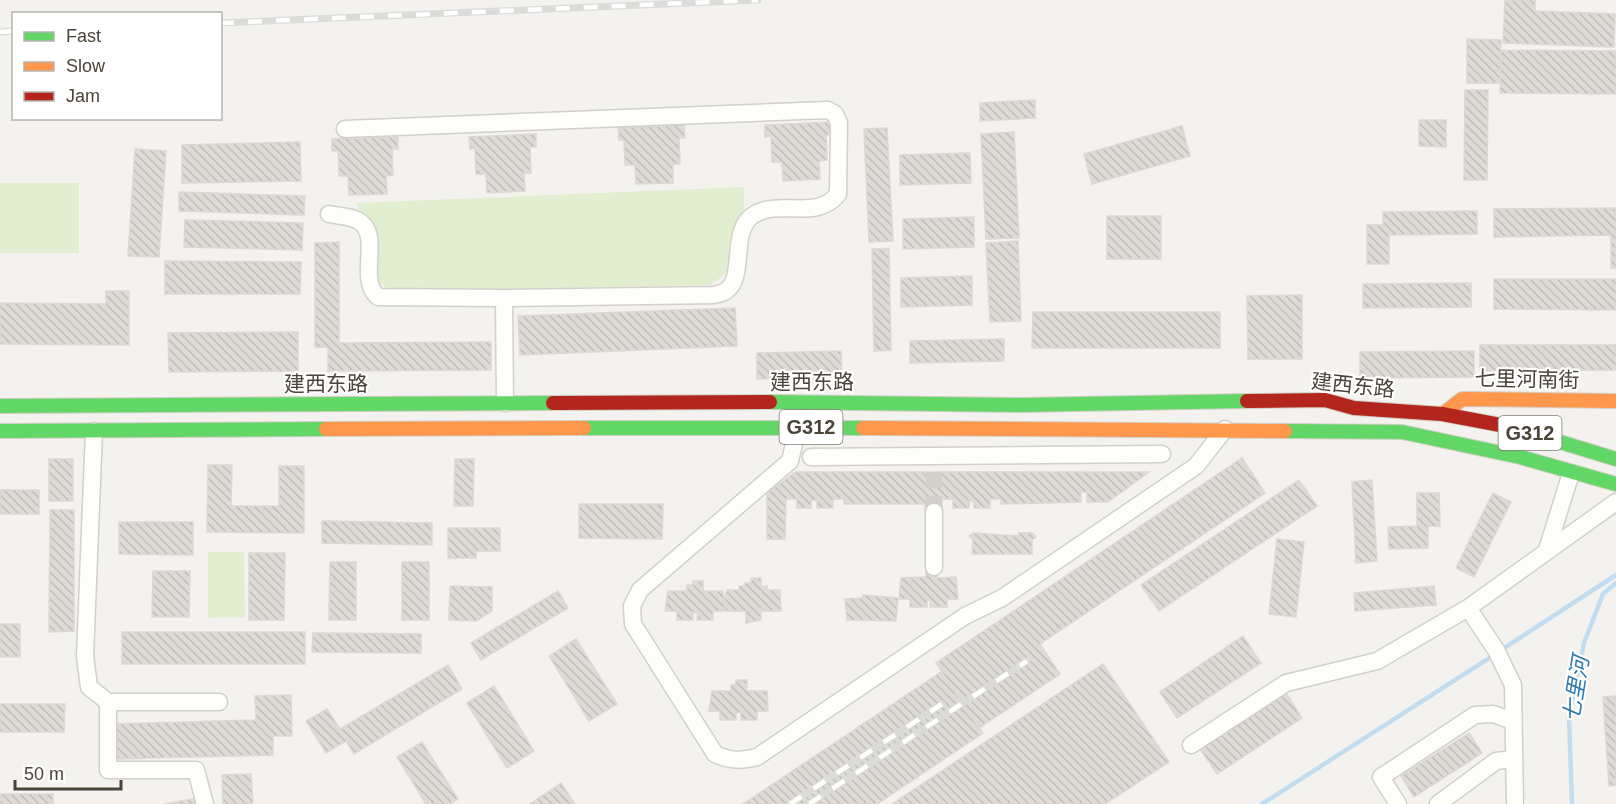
<svg xmlns="http://www.w3.org/2000/svg" width="1616" height="804" viewBox="0 0 1616 804" font-family="Helvetica,'Noto Sans SC',sans-serif">
<style>
.green{fill:#e1eecf}
.lines{fill:none;stroke-linecap:round;stroke-linejoin:round}
.stream{stroke:#c0ddf1;stroke-width:4.5}
.building{fill:url(#building-back-hatch);stroke:#dcd9d4;stroke-width:1.5}
.street-tunnel{stroke:#d2cfca;stroke-width:16;stroke-dasharray:16 8;stroke-linecap:butt}
.street-casing{stroke:#d2d0cb;stroke-width:19}
.fast-casing{stroke:#d3cfc5;stroke-width:16}
.slow-casing{stroke:#d3cfc5;stroke-width:16}
.jam-casing{stroke:#d3cfc5;stroke-width:16}
.street{stroke:#fdfdfc;stroke-width:16}
.fast{stroke:#63d668;stroke-width:14}
.slow{stroke:#ff974d;stroke-width:14}
.jam{stroke:#b3261e;stroke-width:14}
.rail-casing{stroke:#dbdbda;stroke-width:7}
.rail{stroke:#fff;stroke-width:4.5;stroke-dasharray:14;stroke-linecap:butt}
.labels{text-anchor:middle;dominant-baseline:central;stroke-width:4.5;stroke-linejoin:round;paint-order:stroke}
.shield{fill:#fff;stroke:#817c74;stroke-width:1.5}
.shield-label{font-size:20px;font-weight:bold;fill:#4b4439}
.street-label{font-size:21px;fill:#4b4439;stroke:#fff}
.water-label{font-size:22px;font-style:italic;fill:#2e7ab2;stroke:#fff}
</style>
<defs>
<pattern id="building-back-hatch" width="6" height="6" patternUnits="userSpaceOnUse" patternTransform="scale(1.5)"><rect width="6" height="6" fill="#dedbd6"/><path d="M-1 5l2 2M0 0l6 6M5-1l2 2" fill="none" stroke="#c0bdb8"/></pattern>
</defs>
<rect width="100%" height="100%" fill="#f4f2ee"/>
<path class="green" d="M0 183H79V253H0Z
M744 187 743 262 710 285 390 291 377 280 357 203Z
M208 552H244L245 617 208 618Z"/>
<g class="lines">
<path class="stream" d="M1501 650 1616 575
M1262 804 1494 655
M1572 804 1569 715 1584 643 1603 594 1616 583"/>
</g>
<path class="building" d="M1505 0H1535V11L1615 14 1614 47 1503 43Z
M1467 39 1501 40 1500 83H1467Z
M1501 50 1616 51V94L1500 93Z
M1465 90H1488L1487 180H1464Z
M1035 100V118L980 121V103Z
M1419 120H1446V147L1419 146Z
M831 122 832 134 826 135 827 160 819 161 820 179 783 181 782 162H772L771 136 765 137V125Z
M684 125 685 138H679L680 164H673V183L636 184 635 165H625L624 140H619L618 128Z
M1182 126 1190 156 1092 184 1084 154Z
M887 128 893 241 869 242 864 129Z
M1014 132 1019 238 986 239 981 134Z
M536 134V147H530L531 173H524L525 191 487 193 486 174H476L475 148 470 149 469 137Z
M398 137V149H392L393 175 386 176 387 194 349 195 348 176H339L338 151H332V139Z
M300 142 301 181 182 183V145Z
M135 149 166 151 159 257 128 256Z
M970 153 971 183 900 185V155Z
M179 192 305 196 304 215 179 211Z
M1616 208V268H1611V235L1494 237V209Z
M1477 211V234L1389 235V264H1367V225H1383V212Z
M1107 216H1161V259H1107Z
M974 217V247L903 249V219Z
M185 220 303 223 302 250 184 247Z
M1018 241 1021 321 990 322 986 243Z
M339 242V343L491 342V370L328 371V347H315V243Z
M872 249H889L891 350 874 351Z
M165 261 301 262 300 294H165Z
M972 276V305L901 307V278Z
M1494 279H1616V310L1494 309Z
M1471 283V307L1363 308V284Z
M106 291H129V345L0 344V303L106 304Z
M1302 295V359H1248L1247 296Z
M735 308 737 346 520 355 518 316Z
M1033 312H1220V348H1032Z
M298 332V371L169 372 168 333Z
M1004 339V361L910 363V341Z
M1480 345H1616V370L1480 371Z
M841 351 842 377 757 379V353Z
M1474 351V377L1360 378V352Z
M1242 458 1265 493 1040 644 1060 674 979 728 936 663Z
M49 459H73V501H49Z
M455 459H474L473 506H454Z
M208 465H232L231 506H279V466H304V533L207 532Z
M795 472H1149L1108 502H1087V492H1081V502L1001 504V499H990V508H974V501H969V508H953V499H942V512H925V504H844V499H833V508H817V500H811V508H797V499H786L785 539H767V493Z
M1299 480 1317 506 1159 611 1141 585Z
M1372 480 1377 561 1356 563 1352 482Z
M0 490H39V514H0Z
M1417 493H1439L1440 526H1428V548L1389 549 1388 527 1417 526Z
M1493 493 1511 502 1474 577 1456 568Z
M579 504H663L662 539 579 538Z
M50 510H74V631L49 632Z
M322 521 432 523V545L322 543Z
M119 522H193V555L119 554Z
M448 528H500V551H476V558H448Z
M973 533 1019 536V533H1033L1036 537 1032 540V554H972L973 540 969 536Z
M1277 539 1304 542 1296 617 1269 614Z
M249 553H285L284 620H249Z
M330 562H356V620H329Z
M402 562H429V620H402Z
M153 571H190L189 617H152Z
M926 571H936L937 578 956 577 958 599H947V607H930V600H927V607H910V599H899L901 578 926 577Z
M751 578H761V587L767 586V590H780L781 611H763L761 607V620L746 623V611H725V597L727 590H739V586H745V583H751Z
M693 581H703V591H723L725 611H713V620H697L698 613 693 612V620H677V611H665L668 591H687V585H693Z
M450 586 492 587V611L476 621 449 620Z
M1434 586 1436 605 1355 611 1354 593Z
M558 591 568 608 481 660 471 643Z
M863 595 898 598 896 621 847 620 845 599 863 598Z
M0 624H20V657H0Z
M122 632H305V664H122Z
M313 633 421 634V653L312 652Z
M1243 636 1261 663 1177 718 1160 692Z
M576 639 617 704 589 721 549 656Z
M1103 664 1169 762 1105 804H892Z
M448 665 462 689 354 754 346 741 326 753 306 721 327 709 340 729Z
M941 672 983 733 877 804H743Z
M736 680H747V691H767L768 711H757V720H741V713L736 712V720H720V711H709L712 691H731V685H736Z
M494 686 534 751 507 768 467 703Z
M1284 690 1302 718 1217 774 1198 746Z
M291 695 292 736H273V755L113 759 112 724 256 720 255 696Z
M1616 696V785L1609 786 1603 697Z
M0 704H65L64 732H0Z
M1469 733 1482 753 1414 797 1401 776Z
M422 742 458 799 450 804H426L397 757Z
M251 774 253 804H223L222 775Z
M561 783 575 804H530Z
M0 794H53V804H0Z
M197 798 198 804H164Z"/>
<g class="lines">
<path class="street-tunnel" d="M934 472V512"/>
<g class="street-casing">
<path id="street" d="M345 129 828 110 835 114 839 123 838 194C817 221 781 199 755 214 729 228 746 276 727 290 724 293 718 294 714 295L504 298
M329 214C338 216 349 216 357 220 384 233 356 279 378 297L504 298 505 403
M798 427 790 461 640 590 632 606 633 624 715 754C730 761 741 761 757 757L965 616 1002 598 1196 466 1225 429
M94 431 85 656 89 687 108 702H219
M811 457 1162 454
M1547 550 1571 473
M934 567V512
M1468 608 1496 650 1513 685 1515 804
M108 702V770H196L205 804
M1191 745 1286 683 1377 661 1468 608 1616 502
M1398 804 1381 777 1475 715 1493 714 1513 721
M1438 804 1496 761 1514 759"/>
</g>
<g class="fast-casing">
<path id="fast" d="M770 402 1021 405 1247 401
M0 406 553 403
M1511 427 1616 459
M584 428H863
M0 431 326 429
M1285 431 1402 432 1520 457 1616 484"/>
</g>
<g class="slow-casing">
<path id="slow" d="M1443 414 1462 399 1616 401
M863 428 1285 431
M326 429 584 428"/>
</g>
<g class="jam-casing">
<path id="jam" d="M1247 401 1325 400 1354 408 1442 414 1511 427
M553 403 770 402"/>
</g>
<use href="#street" class="street"/>
<use href="#fast" class="fast"/>
<use href="#slow" class="slow"/>
<use href="#jam" class="jam"/>
<g class="rail-casing">
<path id="rail" d="M220 23 758 0
M0 32 14 31
M790 804 942 704
M809 804 1027 661"/>
</g>
<use href="#rail" class="rail"/>
</g>
<g class="labels">
<g class="shield">
<rect x="779.5" y="410" width="63" height="34" rx="4.5"/>
<rect x="1498.5" y="416" width="63" height="34" rx="4.5"/>
</g>
<g class="shield-label">
<text x="811" y="427">G312</text>
<text x="1530" y="433">G312</text>
</g>
<g class="street-label">
<text transform="translate(1527 379) rotate(1)">七里河南街</text>
<text x="812" y="381">建西东路</text>
<text x="326" y="383">建西东路</text>
<text transform="translate(1353 385) rotate(6)">建西东路</text>
</g>
<g class="water-label">
<text transform="translate(1576 689) rotate(-81)">七里河</text>
</g>
</g>
<rect x="12" y="12" width="210" height="108" fill="#ffffff" stroke="#b7b4b0" stroke-width="1.5"/>
<rect x="24" y="32" width="30" height="9" fill="#63d668" stroke="#b7b4b0" stroke-width="1.5"/>
<text x="66" y="42" font-size="18" fill="#4b4439">Fast</text>
<rect x="24" y="62" width="30" height="9" fill="#ff974d" stroke="#b7b4b0" stroke-width="1.5"/>
<text x="66" y="72" font-size="18" fill="#4b4439">Slow</text>
<rect x="24" y="92" width="30" height="9" fill="#b3261e" stroke="#b7b4b0" stroke-width="1.5"/>
<text x="66" y="102" font-size="18" fill="#4b4439">Jam</text>
<path d="M15 780v9h106v-9" fill="none" stroke="#4b4439" stroke-width="3"/>
<text x="24" y="780" font-size="18" fill="#4b4439" stroke="#ffffff" stroke-width="4.5" paint-order="stroke">50 m</text>
</svg>
